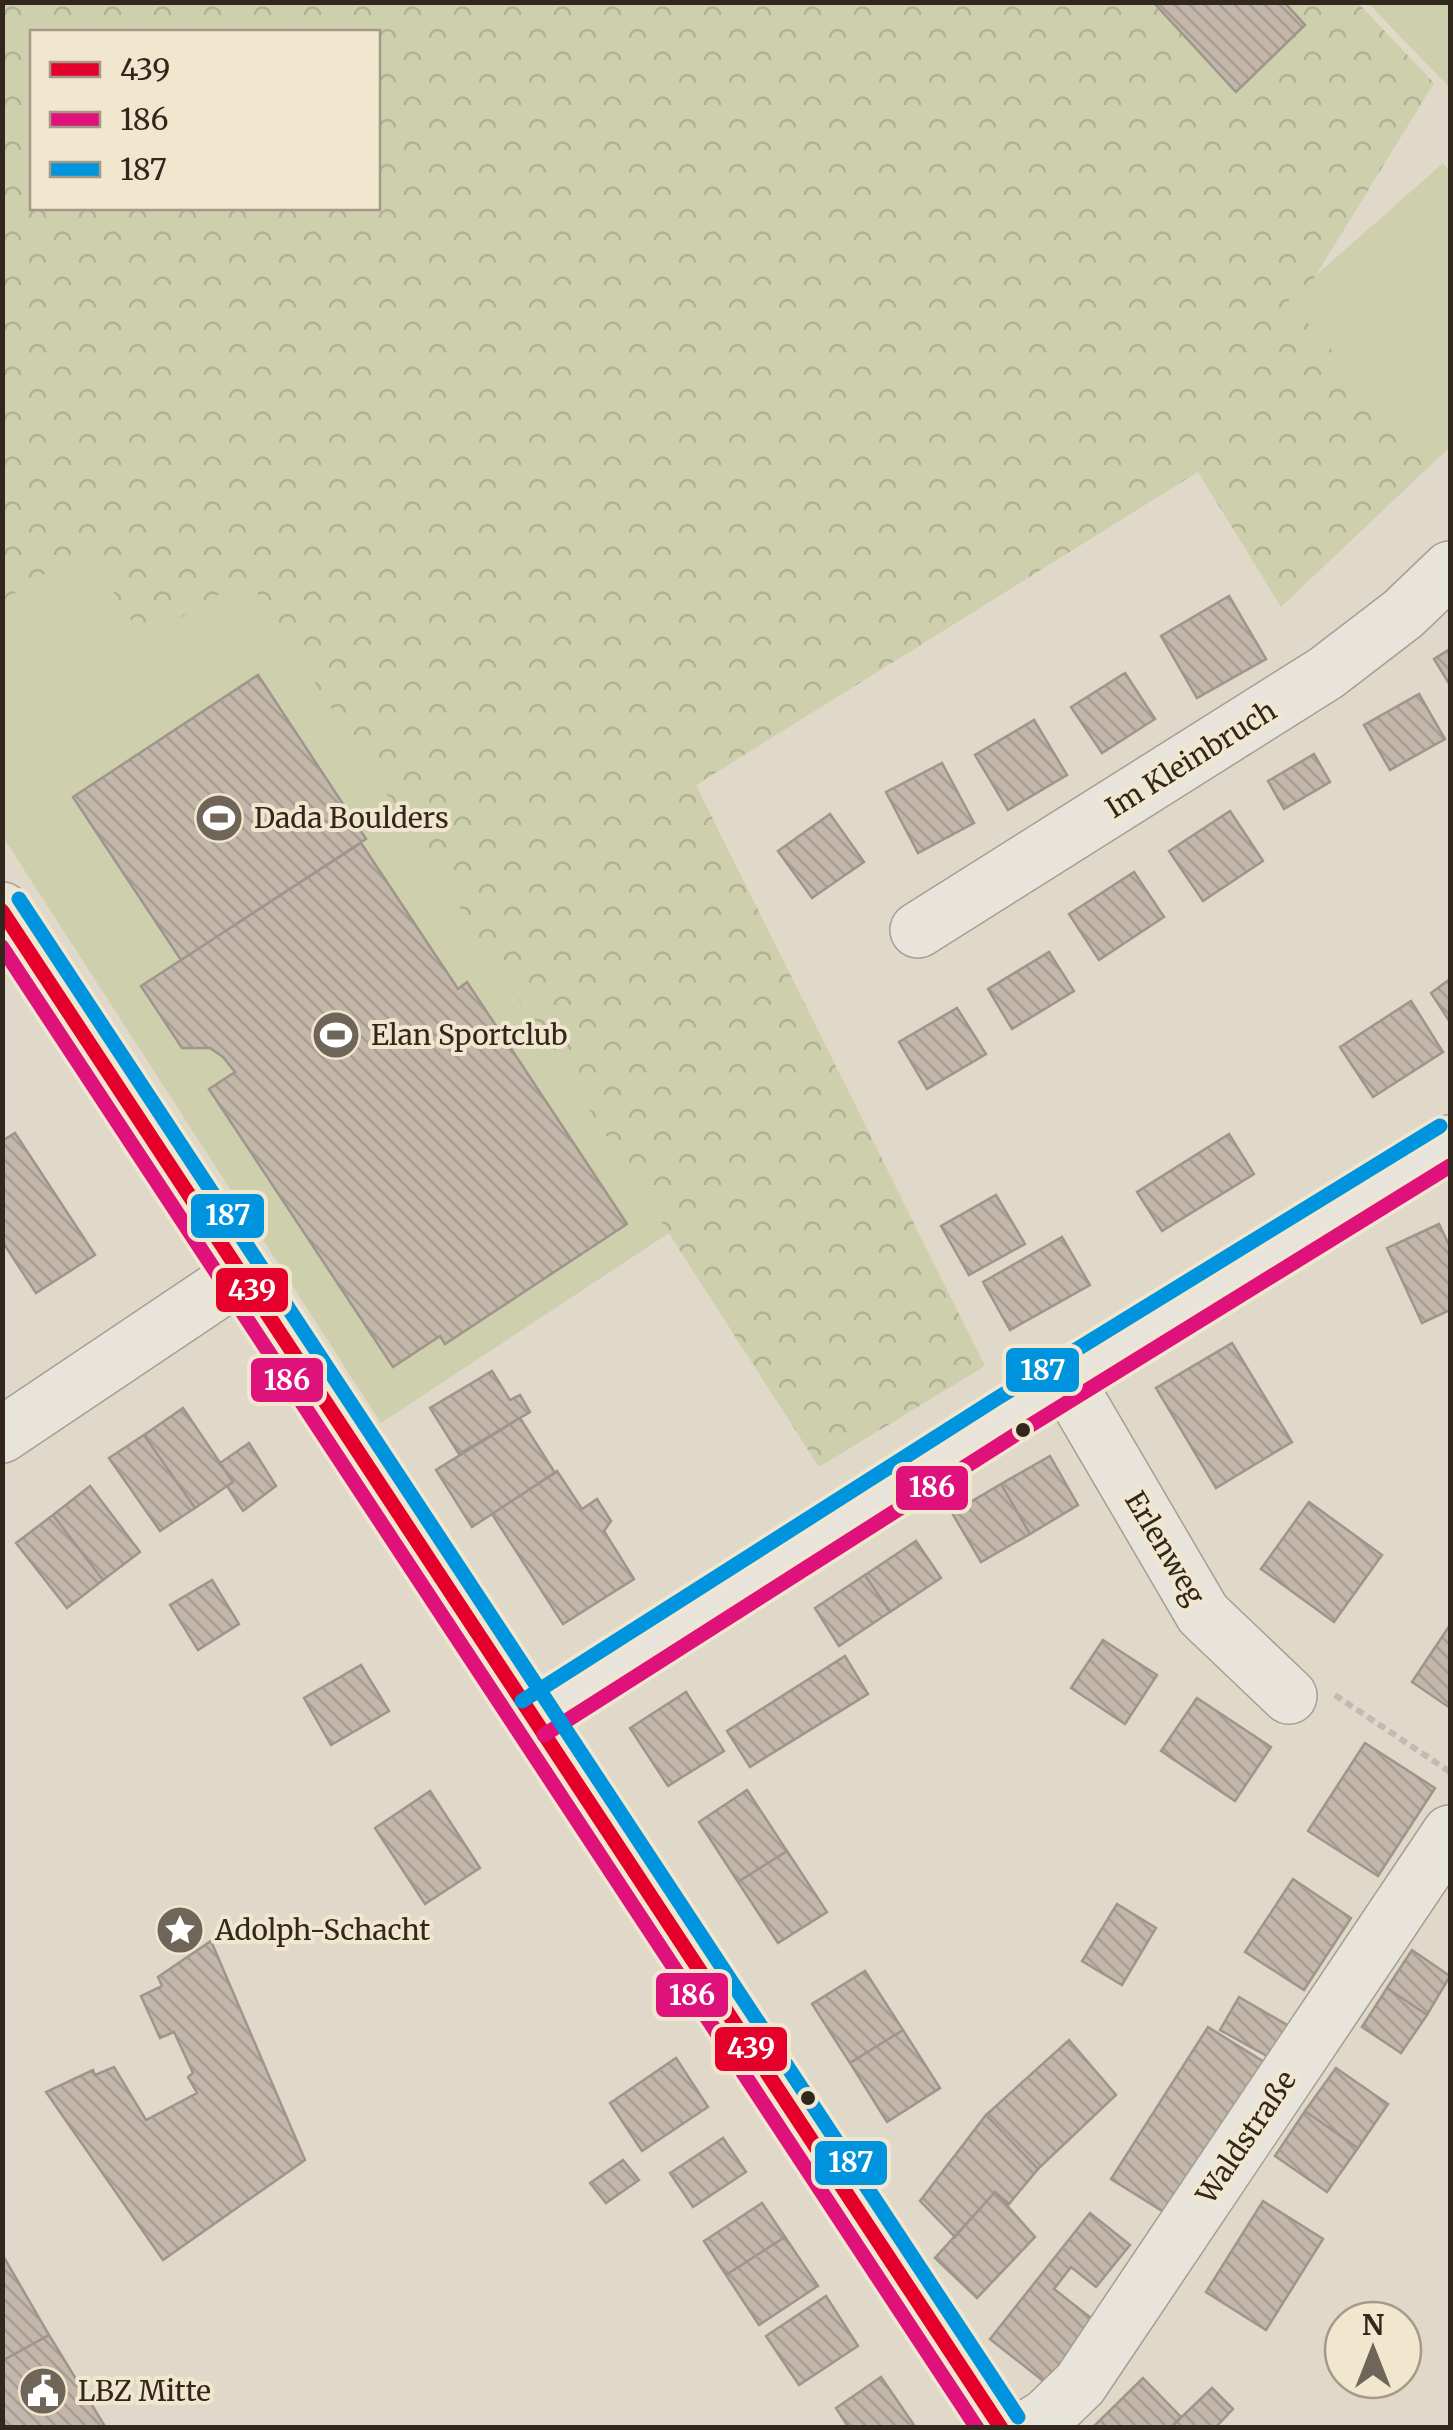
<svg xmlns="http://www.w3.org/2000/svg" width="1453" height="2430" viewBox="0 0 1453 2430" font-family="Merriweather,serif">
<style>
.green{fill:#cecfad}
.forest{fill:url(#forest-crowns);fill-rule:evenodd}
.building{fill:url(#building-back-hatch);stroke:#9f958a;stroke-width:2.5}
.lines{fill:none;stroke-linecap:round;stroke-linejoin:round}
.minor-casing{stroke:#a59e93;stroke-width:58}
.path{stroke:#c1bbb3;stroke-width:6;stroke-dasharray:8 5;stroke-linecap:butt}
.minor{stroke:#e8e4db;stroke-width:55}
.bus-1-casing{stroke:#f1e7cf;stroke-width:22}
.bus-2-casing{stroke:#f1e7cf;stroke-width:22}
.bus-3-casing{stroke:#f1e7cf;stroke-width:22}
.bus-1{stroke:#e4002b;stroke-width:15}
.bus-2{stroke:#de127a;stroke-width:15}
.bus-3{stroke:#0094de;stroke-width:15}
.bus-dot{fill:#32271d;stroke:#f1e7cf;stroke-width:4}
.labels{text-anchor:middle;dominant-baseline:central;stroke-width:8;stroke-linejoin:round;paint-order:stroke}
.street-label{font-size:28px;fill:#32271d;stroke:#f1e7cf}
.poi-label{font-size:28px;fill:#32271d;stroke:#f1e7cf;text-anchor:start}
.line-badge{stroke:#f1e7cf;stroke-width:4}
.badge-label{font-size:28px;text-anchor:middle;font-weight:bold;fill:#fff}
</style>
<defs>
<pattern id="forest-crowns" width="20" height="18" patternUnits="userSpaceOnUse" patternTransform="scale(2.5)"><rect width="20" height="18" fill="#cecfad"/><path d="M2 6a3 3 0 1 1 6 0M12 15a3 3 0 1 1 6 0" fill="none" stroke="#b1b294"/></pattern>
<pattern id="building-back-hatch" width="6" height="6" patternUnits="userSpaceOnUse" patternTransform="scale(2.5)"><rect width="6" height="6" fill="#c3b7aa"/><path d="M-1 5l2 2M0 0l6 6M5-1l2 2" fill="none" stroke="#a89d92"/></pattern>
</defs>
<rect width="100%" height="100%" fill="#e0d9c9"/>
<path class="green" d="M1368 3H1450V88Z
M1443 163 1450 171V447L1433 463 1287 301Z
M85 548 144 639 247 576 669 1233 381 1423 3 837V601Z"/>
<path class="forest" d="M3 3H1358L1434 83 1315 277 1288 301 1433 463 1281 607 1198 472 696 785 985 1366 819 1467 247 577 144 640 85 548 3 601ZM32 32H378V208H32Z"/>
<path class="building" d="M1158 2H1284L1305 25 1236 92 1155 4Z
M1229 596 1266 659 1197 698 1161 636Z
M1450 649V685L1434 659Z
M1125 673 1155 719 1102 753 1071 707Z
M258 675 366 839 181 960 73 797Z
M1419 694 1445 739 1390 770 1364 725Z
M1034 720 1067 775 1008 810 975 755Z
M1314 754 1330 782 1284 809 1268 781Z
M942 763 974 823 918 853 886 792Z
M1230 811 1263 861 1203 901 1169 851Z
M830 814 864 862 812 898 778 851Z
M361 843 458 989 467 982 627 1224 445 1344 440 1336 393 1367 209 1089 235 1072 223 1057 210 1048H182L141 986Z
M1134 872 1164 917 1099 960 1069 914Z
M1049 952 1074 991 1012 1029 988 989Z
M1450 979V1022L1431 993Z
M1411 1001 1443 1052 1373 1097 1340 1047Z
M957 1008 986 1054 927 1089 899 1042Z
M15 1133 95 1255 36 1293 2 1241V1141Z
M1229 1134 1254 1174 1162 1231 1137 1192Z
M996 1195 1025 1244 969 1275 941 1226Z
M1439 1224 1450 1247V1310L1422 1323 1387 1248Z
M1062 1237 1090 1285 1010 1330 983 1282Z
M1232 1343 1292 1442 1216 1488 1156 1388Z
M492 1371 510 1400 520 1395 530 1412 459 1454 430 1408Z
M183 1408 233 1482 195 1508 144 1435Z
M520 1418 555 1473 472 1527 436 1470Z
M144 1435 195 1508 160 1531 109 1458Z
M249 1443 276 1486 243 1511 227 1486 233 1482 220 1463Z
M1050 1456 1078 1505 1030 1534 1001 1484Z
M557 1471 582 1509 597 1499 611 1521 604 1531 634 1579 563 1624 492 1514Z
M1001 1484 1030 1534 981 1562 952 1513Z
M90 1486 140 1552 103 1580 53 1515Z
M1309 1502 1382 1555 1334 1622 1261 1569Z
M53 1515 103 1580 67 1608 16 1543Z
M916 1541 941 1578 890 1612 865 1575Z
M865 1575 890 1612 839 1646 815 1608Z
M212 1580 239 1624 198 1650 170 1605Z
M1450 1625V1708L1412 1682Z
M1103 1640 1157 1675 1125 1724 1071 1688Z
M845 1656 868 1694 750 1767 727 1731Z
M361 1665 389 1711 331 1745 304 1698Z
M686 1692 724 1751 668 1786 630 1728Z
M1197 1698 1271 1747 1235 1801 1161 1751Z
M1365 1743 1435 1788 1378 1876 1308 1831Z
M747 1790 787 1851 738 1882 699 1822Z
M430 1791 480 1868 425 1904 375 1828Z
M787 1851 827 1912 778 1943 738 1882Z
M1293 1879 1351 1918 1304 1990 1245 1952Z
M1117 1904 1156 1928 1122 1985 1082 1961Z
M211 1941 305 2160 163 2260 46 2092 93 2070 95 2075 114 2067 146 2120 197 2093 188 2077 193 2073 174 2032 160 2038 141 1996 162 1986 158 1977Z
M1412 1950 1450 1976 1427 2015 1387 1988Z
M865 1971 903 2030 850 2063 812 2004Z
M1387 1988 1427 2015 1401 2053 1362 2027Z
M1239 1997 1294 2029 1276 2061 1220 2030Z
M1208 2027 1264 2062 1167 2214 1111 2179Z
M903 2030 940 2088 887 2122 850 2063Z
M1069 2040 1116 2095 1038 2169 986 2115Z
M676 2058 708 2107 642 2151 610 2103Z
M1336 2068 1388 2104 1358 2148 1305 2111Z
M1305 2111 1358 2148 1327 2192 1275 2156Z
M986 2115 1038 2169 1009 2204 995 2192 955 2237 920 2201Z
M723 2138 746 2172 693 2207 670 2173Z
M623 2160 639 2180 606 2203 590 2183Z
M995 2192 1035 2237 977 2298 935 2258Z
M1263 2201 1323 2239 1266 2330 1206 2292Z
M762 2203 785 2237 726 2275 704 2241Z
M1090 2213 1130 2245 1096 2287 1071 2267 1054 2289 1096 2322 1047 2384 990 2339Z
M785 2237 818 2286 759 2325 726 2275Z
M2 2254 49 2335 2 2361Z
M826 2296 858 2346 799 2385 766 2336Z
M49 2335 106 2428H7L2 2420V2361Z
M881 2377 916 2428H849L836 2408Z
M1143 2378 1181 2417 1170 2428H1092Z
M1212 2388 1233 2409 1215 2428H1170Z"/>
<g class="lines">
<g class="minor-casing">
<path id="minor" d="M2 910 1001 2428
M918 930 1326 673 1403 614 1450 569
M1066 1380 1203 1614 1289 1696
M2 1435 242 1274
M533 1718 1007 1416 1450 1143
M1028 2428 1046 2417 1080 2384 1450 1833"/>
</g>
<path class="path" d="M1335 1695 1450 1772"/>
<use href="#minor" class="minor"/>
<g class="bus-1-casing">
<path id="bus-1" d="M2 911 1001 2428"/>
</g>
<g class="bus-2-casing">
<path id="bus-2" d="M2 947 977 2428
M544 1735 1018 1433 1450 1166"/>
</g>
<g class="bus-3-casing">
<path id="bus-3" d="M19 899 1018 2417
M522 1701 996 1399 1440 1126"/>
</g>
<use href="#bus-1" class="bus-1"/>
<use href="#bus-2" class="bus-2"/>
<use href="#bus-3" class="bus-3"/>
</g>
<defs>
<g id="stadium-disc" transform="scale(2.5)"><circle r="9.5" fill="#6f6559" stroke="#f1e7cf"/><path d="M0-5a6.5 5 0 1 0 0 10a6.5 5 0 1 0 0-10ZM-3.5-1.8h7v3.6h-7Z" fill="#fff"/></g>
<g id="sight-disc" transform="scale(2.5)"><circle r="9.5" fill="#6f6559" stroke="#f1e7cf"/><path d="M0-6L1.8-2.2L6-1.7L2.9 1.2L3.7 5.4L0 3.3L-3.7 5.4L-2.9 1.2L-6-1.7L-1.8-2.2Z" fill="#fff"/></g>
<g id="civic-disc" transform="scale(2.5)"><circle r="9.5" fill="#6f6559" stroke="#f1e7cf"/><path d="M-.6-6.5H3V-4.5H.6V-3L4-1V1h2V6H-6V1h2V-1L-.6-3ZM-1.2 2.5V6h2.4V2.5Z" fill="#fff"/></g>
</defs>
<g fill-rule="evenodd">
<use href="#stadium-disc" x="219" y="818"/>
<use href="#stadium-disc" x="336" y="1035"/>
<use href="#sight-disc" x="180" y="1930"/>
<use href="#civic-disc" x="43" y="2391"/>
</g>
<g class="bus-dot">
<circle cx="1023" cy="1430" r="9"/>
<circle cx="808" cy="2098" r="9"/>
</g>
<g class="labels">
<g class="street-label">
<text transform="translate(1191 759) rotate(-32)">Im Kleinbruch</text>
<text transform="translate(1165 1548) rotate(59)">Erlenweg</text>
<text transform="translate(1246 2137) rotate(-56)">Waldstraße</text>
</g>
<g class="poi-label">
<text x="254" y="818">Dada Boulders</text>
<text x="371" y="1035">Elan Sportclub</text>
<text x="215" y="1930">Adolph-Schacht</text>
<text x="78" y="2391">LBZ Mitte</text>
</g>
</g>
<g class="line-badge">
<rect x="189" y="1192" width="77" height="48" rx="10" fill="#0094de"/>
<rect x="214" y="1266" width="76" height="48" rx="10" fill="#e4002b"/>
<rect x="1004" y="1346" width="77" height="48" rx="10" fill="#0094de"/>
<rect x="249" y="1356" width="76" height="48" rx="10" fill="#de127a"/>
<rect x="894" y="1464" width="76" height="48" rx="10" fill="#de127a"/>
<rect x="654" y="1971" width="76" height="48" rx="10" fill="#de127a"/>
<rect x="713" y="2025" width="76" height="48" rx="10" fill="#e4002b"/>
<rect x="813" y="2139" width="76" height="48" rx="10" fill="#0094de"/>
</g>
<g class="badge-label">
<text x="228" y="1225">187</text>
<text x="252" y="1300">439</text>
<text x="1043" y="1380">187</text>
<text x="287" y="1390">186</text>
<text x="932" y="1497">186</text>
<text x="692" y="2005">186</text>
<text x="751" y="2058">439</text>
<text x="851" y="2172">187</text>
</g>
<rect width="1453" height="2430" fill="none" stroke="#32271d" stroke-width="10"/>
<rect x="30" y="30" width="350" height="180" fill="#f1e7cf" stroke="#a59a88" stroke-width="2.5"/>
<rect x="50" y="62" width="50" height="15" fill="#e4002b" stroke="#a59a88" stroke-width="2.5"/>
<text x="120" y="80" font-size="30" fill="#32271d">439</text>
<rect x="50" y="112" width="50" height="15" fill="#de127a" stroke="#a59a88" stroke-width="2.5"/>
<text x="120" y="130" font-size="30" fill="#32271d">186</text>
<rect x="50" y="162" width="50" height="15" fill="#0094de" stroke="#a59a88" stroke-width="2.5"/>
<text x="120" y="180" font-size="30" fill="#32271d">187</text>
<g transform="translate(1373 2350)"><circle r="48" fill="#f1e7cf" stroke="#a59a88" stroke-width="2.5"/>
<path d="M0-8L18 38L0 25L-18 38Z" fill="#6f6559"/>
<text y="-15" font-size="28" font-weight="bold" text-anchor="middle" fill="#32271d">N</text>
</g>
</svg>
